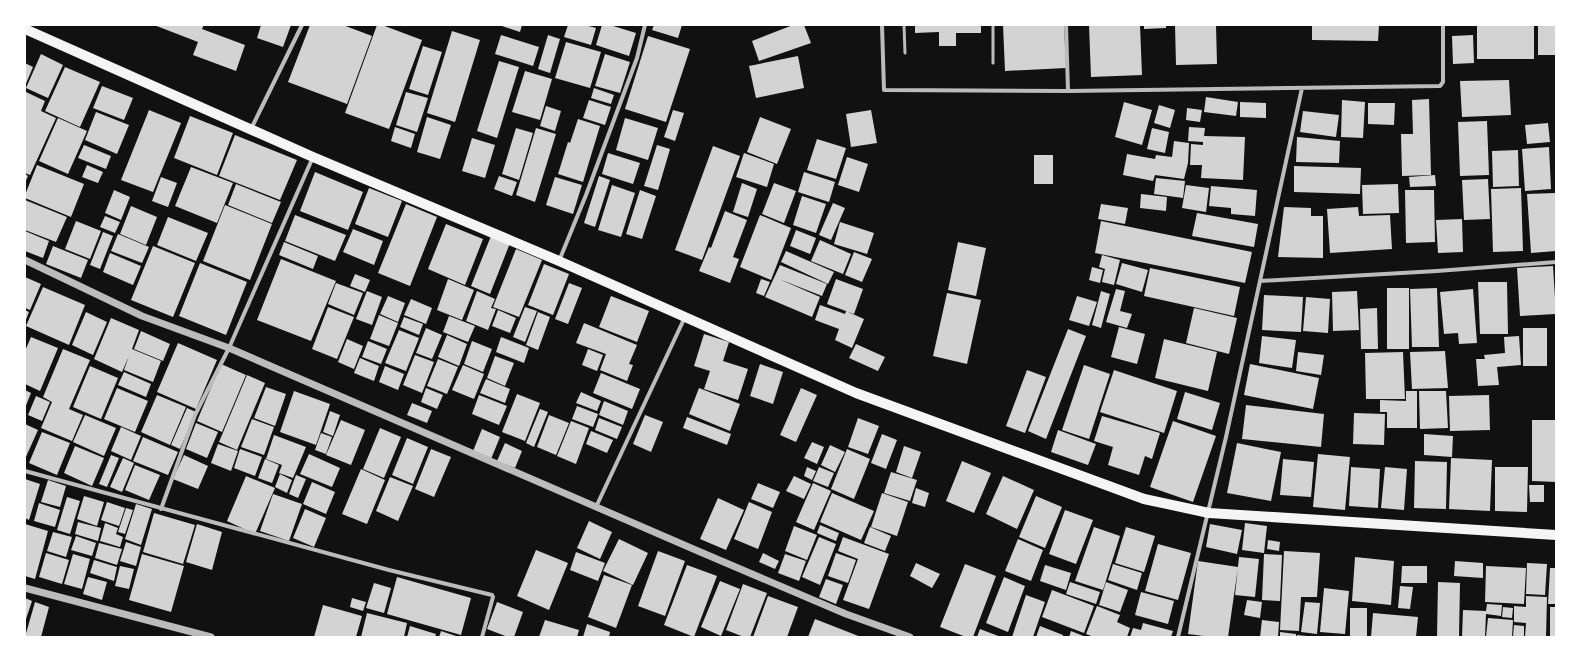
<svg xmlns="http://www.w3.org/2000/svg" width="1581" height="662" viewBox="0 0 1581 662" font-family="Barlow,sans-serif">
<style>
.building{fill:#d3d3d3}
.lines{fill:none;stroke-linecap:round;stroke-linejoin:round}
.service{stroke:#bcbcbc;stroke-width:3}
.minor{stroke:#bcbcbc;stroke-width:4}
.tertiary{stroke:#bcbcbc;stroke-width:7}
.primary{stroke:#f5f5f5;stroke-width:10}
</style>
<rect width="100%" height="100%" fill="#111"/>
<path class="building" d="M154 25H204L202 29 245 45 236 71 193 55 198 42Z
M261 25H291L283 47 257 38Z
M310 25H343L372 36 347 104 288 82Z
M377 25H382L422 40 389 129 345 113Z
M499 25H522L520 32Z
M568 25H585L596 28 591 45 564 37Z
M602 25H610L636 33 629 56 596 45Z
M654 25H682L678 38 652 30Z
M793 25H804L811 43 759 61 752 41Z
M915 25H981V33H956V46H939V32L915 33Z
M1003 25H1064L1066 68 1005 71Z
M1089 25H1140L1142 75 1091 77Z
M1144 25H1166V28L1144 29Z
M1175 25H1216L1217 64 1176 65Z
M1312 25H1379L1378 41 1312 40Z
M1477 25H1534V59H1477Z
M1538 25H1556V55H1538Z
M452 31 480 40 455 122 427 113Z
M501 35 539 47 533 66 495 54Z
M548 35 560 39 550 73 538 69Z
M1473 35 1474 63 1453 64 1452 36Z
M648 36 690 49 666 122 625 109Z
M566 42 601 52 590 88 555 78Z
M423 46 442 52 428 95 409 89Z
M41 54 63 65 48 98 26 88Z
M605 54 630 62 620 93 595 86Z
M798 56 804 88 756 98 749 66Z
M499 61 519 67 497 138 477 131Z
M25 63 33 67 25 86Z
M65 67 100 82 80 127 45 111Z
M525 71 552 79 540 120 512 112Z
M1509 80 1511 115 1462 117 1460 81Z
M102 86 133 98 124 120 93 108Z
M594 88 614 95 611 104 591 98Z
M26 92 45 101 41 111 56 118 30 175 25 173Z
M406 92 428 98 417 132 396 125Z
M1206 97 1238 102 1236 116 1204 112Z
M1429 99 1431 175 1402 176 1401 134H1413L1412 100Z
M589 100 611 107 605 125 583 118Z
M1342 100 1365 102 1363 138 1341 137Z
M1124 102 1152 110 1142 145 1115 137Z
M1240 102 1266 103V118L1240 117Z
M1368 103H1395L1394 125 1368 124Z
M1159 105 1175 110 1170 128 1154 123Z
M546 106 561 111 555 131 540 126Z
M1187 108 1202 110 1200 122 1186 120Z
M149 110 181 123 153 192 121 180Z
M673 110 684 113 675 141 664 137Z
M871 110 877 143 851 147 846 114Z
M1303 111 1339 115 1336 137 1300 132Z
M96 112 129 125 117 154 85 140Z
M190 116 233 133 217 175 174 158Z
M427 117 451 125 440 159 417 152Z
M760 117 791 129 777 164 747 152Z
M58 118 87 131 68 174 39 161Z
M625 118 658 128 648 160 616 150Z
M578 119 600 126 583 182 558 174 568 142 570 143Z
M1487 121 1489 175 1460 176 1458 122Z
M1548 123 1550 142 1527 144 1525 125Z
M395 127 415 134 411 148 391 141Z
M1189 127 1205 128 1204 136 1245 137 1243 180 1201 178 1202 165H1190L1191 144 1203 145V142L1188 141Z
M516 128 533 133 519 180 502 174Z
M536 128 556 134 535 202 516 195Z
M1152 128 1169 132 1165 153 1147 149Z
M235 135 297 160 280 200 219 176Z
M1297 137 1340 141 1339 163 1296 162Z
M472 138 495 145 485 178 462 171Z
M817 139 846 148 836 179 807 170Z
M1174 141 1189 143 1188 163 1184 179 1155 175 1153 181 1123 175 1127 154 1155 159 1156 155 1172 157Z
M84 145 111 156 106 169 78 158Z
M657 145 670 149 658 190 644 186Z
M713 146 740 156 702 260 675 250Z
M1549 147 1551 189 1525 191 1522 149Z
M1518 150 1519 186 1493 187 1492 151Z
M608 153 640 163 633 184 602 174Z
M744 153 774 164 767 187 736 177Z
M1034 155H1053V184H1034Z
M847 157 868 164 859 192 838 185Z
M37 165 84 184 71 217 25 198V195Z
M87 165 103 172 98 183 82 177Z
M1294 166 1361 168 1360 194 1294 192Z
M191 167 233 183 217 223 175 206Z
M315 172 363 192 348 230 300 211Z
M804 172 835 182 829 202 798 192Z
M25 174 28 176 25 183Z
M1435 175 1436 186 1410 187 1409 177Z
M499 176 517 182 512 196 494 189Z
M599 176 610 180 595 227 584 223Z
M161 177 177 183 168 207 152 201Z
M555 177 582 185 573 214 546 205Z
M1156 178 1185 181 1183 198 1154 194Z
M1488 179 1490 219 1464 220 1462 180Z
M742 183 757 189 748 217 733 212Z
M774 183 796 191 784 223 762 214Z
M236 184 281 202 272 223 228 205Z
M1398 184 1399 213 1363 214 1362 185Z
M612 185 635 193 621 237 598 230Z
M1186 185 1209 188 1206 212 1182 208Z
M1211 186 1257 190 1255 216 1231 214V208L1209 206Z
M369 188 402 201 388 237 355 224Z
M1521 188 1523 251 1493 252 1491 189Z
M114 190 130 197 121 220 105 213Z
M640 190 656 196 642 239 626 234Z
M1405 190H1434L1435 242 1406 243Z
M1555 193 1556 251 1531 253 1527 194Z
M1141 194 1167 197 1166 211 1140 208Z
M802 196 826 204 816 233 793 225Z
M25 200 67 217 56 242 25 230Z
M833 203 845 208 831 240 819 235Z
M406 204 437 217 410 286 378 273Z
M1101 204 1128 208 1125 224 1098 219Z
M225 205 272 224 250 280 203 261Z
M131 206 157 217 146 245 120 234Z
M1284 207 1311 208V216H1323V258L1278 257Z
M1358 207 1359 216 1390 215 1392 249 1330 253 1327 209Z
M725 211 747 220 733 257 739 259 730 283 699 271 709 247 711 248Z
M1197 213 1258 224 1254 247 1192 236Z
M295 215 346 235 335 261 285 241Z
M760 215 791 228 771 280 740 267Z
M105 216 120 222 115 233 100 227Z
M168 217 208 233 196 261 157 245Z
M1462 219 1463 252 1438 253 1436 220Z
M76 221 101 231 90 259 65 249Z
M1101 221 1252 252 1245 283 1095 253Z
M840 222 874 233 867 254 834 244Z
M446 224 483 239 465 285 428 269Z
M353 229 383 241 374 265 343 252Z
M796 230 816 238 810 254 790 246Z
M25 231 49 241 43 258 25 251Z
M103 232 113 236 100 269 90 265Z
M118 234 149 247 142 263 111 251Z
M491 236 510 243 490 294 471 286Z
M820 240 851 254 843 274 811 261Z
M284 242 318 256 313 269 279 255Z
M958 242 986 248 976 296 948 290Z
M53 246 88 260 81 278 46 264Z
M153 246 195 263 173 317 131 300Z
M516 249 542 260 519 317 493 307Z
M786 251 834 272 828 284 781 262Z
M854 252 872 259 862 282 845 275Z
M110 253 141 266 133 285 103 272Z
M1102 255 1120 260 1114 285 1102 282 1105 269 1099 267Z
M281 259 336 281 311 341 257 320Z
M200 263 247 282 226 335 179 316Z
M1122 263 1148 270 1142 292 1116 284Z
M544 264 569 274 553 315 528 305Z
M780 265 827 284 822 296 779 279 820 297 812 317 765 297Z
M1553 266 1556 314 1520 316 1517 268Z
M1092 267 1103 270 1100 283 1089 280Z
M1150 268 1240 287 1234 316 1144 296Z
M355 274 370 280 365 292 350 286Z
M25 277 41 284 30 310 25 308Z
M448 279 474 290 462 320 437 310Z
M761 279 770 282 764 296 756 293Z
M836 279 863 289 854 314 827 304Z
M1478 282H1507L1508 334H1480Z
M336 283 363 293 354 315 328 304Z
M569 283 582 288 568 324 555 319Z
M43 287 85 305 69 345 26 326Z
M1387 288H1409V349H1387Z
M1437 288 1439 347H1412L1410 289Z
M1116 289 1125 291 1120 311 1132 314 1127 328 1106 322Z
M1473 289 1477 343 1459 344 1458 333 1444 334 1440 292Z
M367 291 382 297 372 325 356 319Z
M477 291 495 299 491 308 496 309 488 330 466 321Z
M1101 291 1110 294 1101 328 1092 325Z
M1357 291 1359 330 1333 331 1332 292Z
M947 293 981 300 967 364 933 356Z
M1264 295 1303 297 1301 332 1262 330Z
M388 296 405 303 398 322 380 314Z
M611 296 649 311 637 342 599 327Z
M1077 296 1097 302 1089 326 1069 320Z
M1306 297 1330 299 1328 333 1303 331Z
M411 299 432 308 426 324 404 315Z
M820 305 845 314 846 311 864 319 852 348 835 340 839 329 815 320Z
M328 307 354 317 337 359 312 349Z
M525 307 537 311 525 342 513 337Z
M1194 308 1237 318 1229 354 1186 343Z
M1377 308 1378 349H1361L1360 309Z
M25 310 29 312 25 322Z
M498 310 516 318 510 333 492 326Z
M86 312 107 322 93 355 72 345Z
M538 312 550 317 538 350 526 345Z
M379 315 398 323 389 346 370 339Z
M449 316 475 326 468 342 443 332Z
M404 317 423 324 419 335 400 327Z
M111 318 139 330 132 349 161 361 153 382 124 370 129 356 122 372 94 359Z
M584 323 637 345 629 364 633 365 627 381 600 370 606 354 576 343Z
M1119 327 1145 334 1137 364 1111 357Z
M426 328 442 335 432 359 416 353Z
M1523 328H1547V366H1523Z
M1068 329 1086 336 1046 439 1028 431Z
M399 330 419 338 406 371 385 363Z
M141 331 170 344 163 361 134 349Z
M704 334 729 342 723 361 748 369 738 400 704 389 710 371 694 366Z
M447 335 467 344 459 366 438 357Z
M1262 336 1296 340 1292 368 1259 363Z
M1519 336 1521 365 1497 367 1499 385 1478 386 1476 359H1485L1484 355 1505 353 1504 337Z
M31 337 58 348 40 391 25 384V351Z
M501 337 529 348 524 363 496 352Z
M347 339 363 346 354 369 338 362Z
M1164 339 1217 352 1208 391 1155 378Z
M368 341 387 349 381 364 362 357Z
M472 341 492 349 483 372 464 364Z
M178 343 217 360 196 409 157 392Z
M856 344 885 357 878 371 849 358Z
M63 349 90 360 69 409 83 415 72 441 41 428 52 402 43 397Z
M588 349 603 355 597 371 582 365Z
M1445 351 1448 388 1412 389 1410 352Z
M1298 352 1324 355 1321 375 1296 371Z
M1403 352 1405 399H1366L1365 353Z
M415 355 434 362 422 393 403 385Z
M495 356 514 363 505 386 487 378Z
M360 358 379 366 374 381 354 373Z
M438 359 458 367 447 394 427 386Z
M221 364 246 375 222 432 197 421Z
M760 364 783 372 773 404 750 396Z
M1250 364 1319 378 1313 409 1244 395Z
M463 365 484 374 474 399 452 390Z
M1084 365 1110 374 1089 439 1062 430Z
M90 366 118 378 101 419 73 407Z
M385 366 404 374 398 390 379 382Z
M1027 370 1046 377 1025 433 1006 426Z
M1114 370 1177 391 1164 433 1100 412Z
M124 372 151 384 146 397 118 385Z
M601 373 640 389 632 409 593 393Z
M247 375 265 383 237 450 219 442Z
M486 379 510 389 505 403 480 393Z
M266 387 286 394 275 426 254 418Z
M117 388 148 401 135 432 104 419Z
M426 388 443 395 437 409 421 402Z
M699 388 740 404 730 431 689 414Z
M801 388 817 395 796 442 780 435Z
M25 390 31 393 25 408Z
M294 391 330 404 316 445 280 432Z
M1406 391H1417V428H1387V412H1380V400L1406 401Z
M1419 391H1446L1448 428 1420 429Z
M581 392 601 401 597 411 576 403Z
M1185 392 1220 403 1212 430 1177 419Z
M517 394 540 403 525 441 502 432Z
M157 395 186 407 170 445 141 432Z
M479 395 507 406 499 425 472 414Z
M1489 395 1490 430 1450 431 1449 396Z
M36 396 50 402 42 421 28 415Z
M604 401 628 411 623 425 599 415Z
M412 403 432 411 427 423 407 415Z
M1246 405 1324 414 1321 447 1242 439Z
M577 406 598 414 593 427 572 419Z
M187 408 196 412 180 449 171 445Z
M540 409 548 412 534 447 526 443Z
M330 411 340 415 333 436 323 432Z
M1354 413 1385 414 1384 445 1353 444Z
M85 415 116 428 104 456 73 442Z
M549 415 569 423 556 455 537 447Z
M645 415 663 422 651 452 633 444Z
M1102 416 1160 433 1152 459 1145 456 1139 475 1108 465 1113 447 1094 441Z
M687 417 731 434 727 445 683 428Z
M599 418 622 427 617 439 595 430Z
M858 418 879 426 868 454 848 447Z
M252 419 274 427 264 455 241 447Z
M341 420 365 430 351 465 326 455Z
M1532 420H1556V482L1532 481Z
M571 421 589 428 576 464 557 456Z
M1173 421 1216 436 1193 502 1150 487Z
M196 423 218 432 207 458 186 449Z
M25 424 38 430 25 459Z
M121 427 141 436 131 460 111 451Z
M380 428 401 437 384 478 363 469Z
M482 429 500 437 491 459 473 451Z
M1058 430 1096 444 1088 465 1051 452Z
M591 431 613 440 607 453 586 444Z
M42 432 70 443 57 475 29 463Z
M321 433 332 437 326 454 315 450Z
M882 434 897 440 886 469 871 463Z
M1424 434 1453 436 1452 457 1424 455Z
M274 435 306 447 293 478 279 473 282 465 266 459Z
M143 437 178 452 168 475 133 461Z
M407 438 428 447 413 484 392 475Z
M812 442 824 447 817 464 804 458Z
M505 443 522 451 515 468 497 461Z
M1237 443 1281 452 1271 501 1227 493Z
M218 444 238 451 231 471 211 463Z
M830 445 845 452 835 472 821 465Z
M75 446 104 458 92 486 64 473Z
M904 446 921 452 912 478 896 472Z
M240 449 262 457 255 476 234 468Z
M431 449 451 457 434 497 415 489Z
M847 449 870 459 854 499 831 489Z
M309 454 340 468 332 487 300 474Z
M1318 454 1350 457 1345 510 1313 507Z
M111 455 119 458 107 487 99 484Z
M184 455 208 466 198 489 173 479Z
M123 458 134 463 122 492 110 487Z
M1451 458 1492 460 1490 511 1449 509Z
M265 459 279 465 272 483 258 478Z
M1283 459 1314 462 1311 497 1280 495Z
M962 461 991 473 974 513 946 501Z
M1415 461 1447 462 1446 509 1414 508Z
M135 465 160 475 149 500 125 490Z
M807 467 816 471 812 480 804 476Z
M819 467 834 473 828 487 813 481Z
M1351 467 1380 469 1378 508 1349 506Z
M1385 467 1407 469 1404 510 1381 508Z
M1495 467H1528L1527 512 1495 511Z
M361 469 385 480 367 524 342 514Z
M891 472 917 480 910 501 884 493Z
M280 474 292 480 287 493 275 487Z
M296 475 306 479 298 498 289 494Z
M246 476 275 488 255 534 227 521Z
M794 476 811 484 804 499 786 491Z
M1003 476 1034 490 1017 529 986 514Z
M390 477 413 486 398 521 376 511Z
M25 479 40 484 29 520 25 518Z
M48 480 66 486 60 507 41 502Z
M312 482 335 492 326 514 303 504Z
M758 483 780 492 773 508 751 499Z
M813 483 831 491 814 530 796 522Z
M1529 485H1544V502H1530Z
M916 488 929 493 925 507 912 503Z
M832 493 874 511 861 540 820 522Z
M882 493 908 502 897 536 871 527Z
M273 494 302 504 289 541 260 531Z
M84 496 104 502 97 526 77 519Z
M1036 496 1062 507 1045 548 1019 537Z
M67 497 80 501 70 534 57 530Z
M718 498 744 510 726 550 700 539Z
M107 502 125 508 119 526 101 520Z
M749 502 772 512 758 549 734 539Z
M39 503 60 510 55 527 34 521Z
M136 504 152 509 141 545 125 539Z
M126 508 133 510 125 534 118 532Z
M305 509 326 518 314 547 293 538Z
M1065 510 1093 520 1076 564 1049 554Z
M154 513 195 525 183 564 143 552Z
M589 521 612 532 600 559 577 548Z
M78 522 101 528 98 541 75 534Z
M105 523 118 528 116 534 123 537 120 547 100 541Z
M1245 523 1267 526 1264 553 1242 550Z
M25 524 48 531 35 579 25 576Z
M197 524 222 532 212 570 186 562Z
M1210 524 1242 530 1237 554 1206 547Z
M820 525 839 533 836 541 817 533Z
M794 526 817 535 807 560 785 551Z
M870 527 891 536 885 551 864 543Z
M1094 527 1120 536 1103 590 1075 581Z
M1126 527 1155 536 1144 572 1115 563Z
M53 532 72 537 66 557 47 551Z
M76 536 96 543 92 556 71 550Z
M819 537 836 544 820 585 802 577Z
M843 537 889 554 869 609 843 600 858 559 838 551Z
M619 539 648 553 633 585 603 571Z
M1018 539 1043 550 1031 581 1005 571Z
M1268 540 1280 542 1279 551 1267 549Z
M126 542 141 547 136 566 120 561Z
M99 543 122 549 117 565 95 558Z
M1158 544 1191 553 1178 600 1145 591Z
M536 550 568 563 549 610 517 596Z
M658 551 685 561 665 616 638 606Z
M1284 551 1320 553 1317 597H1301L1299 631 1280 630Z
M576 552 605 563 598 581 570 570Z
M46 553 69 560 62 584 39 577Z
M763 553 779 561 775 569 759 562Z
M836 553 856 560 848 583 828 576Z
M73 554 90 559 82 589 64 584Z
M142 554 184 566 171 612 129 600Z
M785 554 806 561 799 581 778 573Z
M1264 554 1282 555 1280 601 1262 600Z
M1239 557 1259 559 1255 597 1235 595Z
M1355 557 1394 561 1391 605 1352 601Z
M94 560 117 567 114 581 90 573Z
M1198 561 1238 567 1228 637H1211L1188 634Z
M1455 561 1483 563V578L1454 576Z
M916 563 940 574 932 588 910 576Z
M1527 563 1547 564 1545 595 1526 594Z
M965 564 996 576 973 637H966L940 627Z
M1113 564 1142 573 1137 590 1108 580Z
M687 565 717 576 694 637 664 625Z
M1045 565 1071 573 1066 590 1040 581Z
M120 566 134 569 129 589 115 586Z
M1402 566H1427V583H1401Z
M1486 566 1526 568 1524 604 1485 602Z
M1550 568H1556V604H1548Z
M604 575 632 585 616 628 588 617Z
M88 577 107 582 102 600 83 594Z
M397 577 471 598 461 635 387 614Z
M1004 577 1025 586 1008 632 986 623Z
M826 579 843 585 836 604 819 597Z
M720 581 740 589 721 636 701 627Z
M1070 582 1100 592 1096 604 1066 594Z
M1106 582 1128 590 1120 612 1099 605Z
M1438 582 1460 583 1459 637H1437Z
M374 583 391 588 384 613 366 608Z
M743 584 767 593 750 637H744L726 630Z
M1400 586 1413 587 1410 609 1398 608Z
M1324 588 1349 591 1345 634 1320 632Z
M1052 590 1094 606 1084 633 1042 617Z
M1141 592 1174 601 1168 624 1135 615Z
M1026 595 1045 602 1033 637H1012Z
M768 596 798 607 787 637H753Z
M1526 596 1547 597 1546 637H1525L1526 623 1514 622V606L1526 607Z
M25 598 32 601 25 622Z
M352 598 366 602 363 611 350 607Z
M1247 600 1262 602 1260 618 1244 615Z
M35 602 49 607 41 637H25Z
M497 602 523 612 514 637H508L487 629Z
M1305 602 1320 603 1317 634 1301 632Z
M1487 604 1502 605 1501 616 1486 614 1485 637H1462L1463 610 1486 611Z
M323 605 362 616 356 637H314Z
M1097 606 1120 615 1117 622 1130 628 1127 637H1094L1086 634Z
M1503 607 1513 608 1512 618 1502 617Z
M1550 607H1556V637H1550Z
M1350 608H1367V636H1350Z
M367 613 407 623 404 637H361Z
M1373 613 1418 617 1416 637H1371Z
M1488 618 1513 620 1512 637H1486Z
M815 619 861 637H808Z
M545 620 579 630 577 637H539Z
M1262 620 1279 622 1278 637H1260Z
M1143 623 1173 631 1171 637H1130L1133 628 1141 630Z
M587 624 610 632 609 637H583Z
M1514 625 1524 626V637H1513Z
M410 626 436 634 435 637H407Z
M1040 626 1063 635V637H1036Z
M980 629 1001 637H977Z
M441 631 459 637H439Z
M1071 631 1086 637H1069Z
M1280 632 1296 634V637H1280Z
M1297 635 1307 636V637H1297Z"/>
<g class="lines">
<path class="service" d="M904 25 905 53
M993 25V63"/>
<path class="minor" d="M882 25 884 90 1068 91 1440 86 1443 82V25
M1066 25 1068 91
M251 129 302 25
M559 261 586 195 637 58 645 25
M1260 281 1437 271 1556 262
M25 471 389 570 492 595 493 597 482 637
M596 507 685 317
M161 509 195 415 229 348 313 157
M1178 637 1226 437 1302 88"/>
<path class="tertiary" d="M25 260 142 316 229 348 698 551 846 614 910 637
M25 588 211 637"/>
<path class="primary" d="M25 29 313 157 559 261 856 393 1144 499 1209 513 1556 535"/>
</g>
<rect width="1581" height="662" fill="none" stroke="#ffffff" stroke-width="52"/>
</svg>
